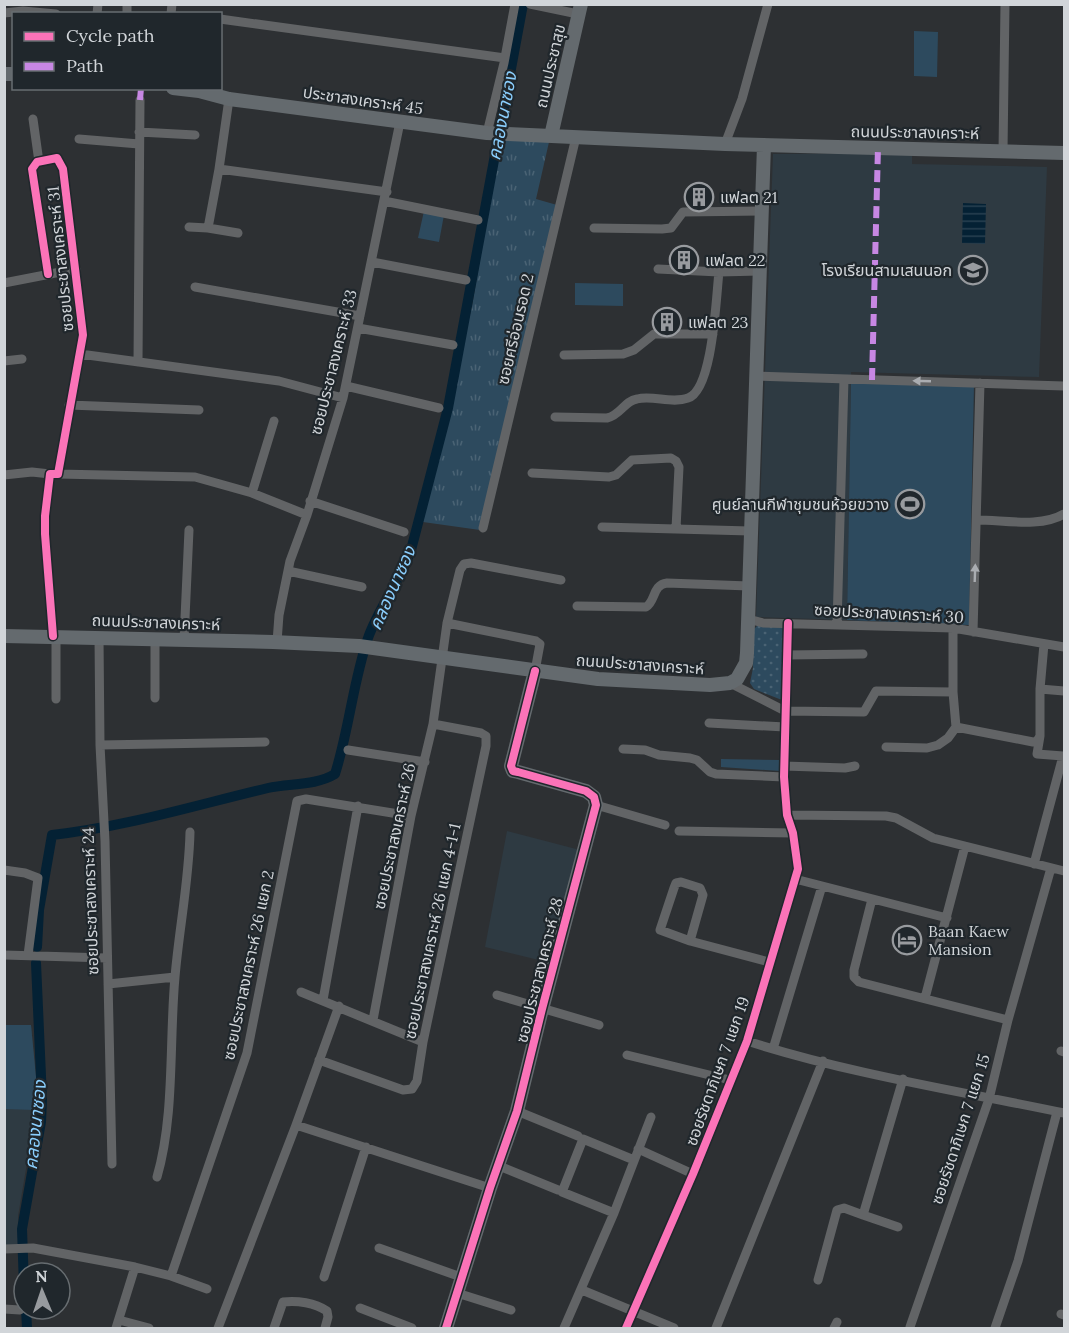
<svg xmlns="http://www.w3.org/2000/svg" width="1069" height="1333" viewBox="0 0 1069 1333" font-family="Lora,'Noto Sans Thai',serif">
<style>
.built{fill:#2e3a42}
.grass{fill:url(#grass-tufts)}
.park{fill:url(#park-dots)}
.garden{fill:#2d4a5e}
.water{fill:url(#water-rules)}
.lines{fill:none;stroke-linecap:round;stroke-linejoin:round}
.canal{stroke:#042134;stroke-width:10}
.street{stroke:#626466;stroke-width:9}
.secondary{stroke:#646a6e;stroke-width:14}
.quiet{stroke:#c787e3;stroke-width:6;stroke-dasharray:12 6;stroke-linecap:butt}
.cycleway-casing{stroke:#20272c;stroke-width:11}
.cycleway{stroke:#fb73b8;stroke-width:8}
.oneway{fill:#aaadb1}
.labels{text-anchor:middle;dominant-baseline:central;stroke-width:4.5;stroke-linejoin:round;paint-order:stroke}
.street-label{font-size:16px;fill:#d1d5d9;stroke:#20272c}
.poi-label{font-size:16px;fill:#d1d5d9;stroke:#20272c;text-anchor:start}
.water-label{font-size:18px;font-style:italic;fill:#8acefd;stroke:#20272c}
</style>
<defs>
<pattern id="grass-tufts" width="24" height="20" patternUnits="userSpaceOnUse" patternTransform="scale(1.5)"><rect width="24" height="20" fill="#2d4a5e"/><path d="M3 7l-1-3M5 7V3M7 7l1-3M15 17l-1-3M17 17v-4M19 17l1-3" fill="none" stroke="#4a6374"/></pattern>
<pattern id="park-dots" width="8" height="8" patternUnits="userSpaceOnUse" patternTransform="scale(1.5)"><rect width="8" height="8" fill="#2d4a5e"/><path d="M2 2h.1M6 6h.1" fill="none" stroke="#4a6374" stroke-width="1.8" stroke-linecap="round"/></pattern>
<pattern id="water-rules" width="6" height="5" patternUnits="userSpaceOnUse" patternTransform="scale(1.5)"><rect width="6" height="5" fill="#042134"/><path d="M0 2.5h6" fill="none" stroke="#284051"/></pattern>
</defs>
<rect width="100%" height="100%" fill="#2d3033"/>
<path class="built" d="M912 153V164L1047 167 1039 377 851 372 847 620 756 617 773 154Z
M507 831 580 850 551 963 485 947Z
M5 1025H31L38 1098 18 1216 19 1245 5 1246Z"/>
<path class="grass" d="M501 139 549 142 536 199 557 205 480 530 423 522 472 306Z"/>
<path class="park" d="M757 626 784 627 782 700 754 689 750 683 753 668 754 629Z"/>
<path class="garden" d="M914 31 938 32 937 77 914 76Z
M424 211 444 215 439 242 418 238Z
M575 283 623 284V306L575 305Z
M851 382 974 385 969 625 847 620Z
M721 759 780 760V771L721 767Z
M5 1025H31L38 1098 35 1110 5 1109Z"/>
<path class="water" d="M963 203 986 204 985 244 962 243Z"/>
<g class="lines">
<path class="canal" d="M37 947 39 910 52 835C125 827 196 805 268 788 290 783 315 786 335 774 349 730 353 682 368 638 379 607 400 581 411 550L448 408 523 4
M24 1286 22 1229 41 1122 42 1099 36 963
M26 1309 27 1328"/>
<path class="street" d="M530 4 578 14
M4 13 23 11 56 14
M97 14 98 4
M127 14V4
M171 14 172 4
M220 19 505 58
M229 99 219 169 387 192
M33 119 39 162
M139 132 195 135
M487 133 504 63 515 4
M79 139 139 144
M725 144 742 99 768 4
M1003 151 1005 4
M384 201 478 220
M189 227 208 228 219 169
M208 228 238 233
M594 228 662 229 671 228 683 212 762 211
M372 262 466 280
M658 269 719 272 760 271
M48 274 32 169 37 162 57 158 63 169 83 335 58 474H50L45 516V534L53 636
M4 283 76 269
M195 287 360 316
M358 328 453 345
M80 354 279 381 343 398
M564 355 623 354 634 350 654 334H713
M4 361 22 359
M138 362 140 100
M756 376 1064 386
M346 386 439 408
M69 405 199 410
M555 417 607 418C621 415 624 401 637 399 653 395 672 404 688 398 713 390 716 297 719 272
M532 473 609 477 616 475 632 460 671 458 676 461 679 467 676 529
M58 474 195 477 252 493 307 515
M4 475 32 472 50 474
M252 493 274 421
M310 501 404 532
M977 520C1004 520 1040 528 1064 514
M602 527 750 531
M483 528 576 137
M288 571 362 587
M577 606 646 607C656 601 652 585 667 583L749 586
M748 619 763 623 953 628 1064 647
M447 623 536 641 540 644 535 671
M837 625 844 379
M973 632 980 383
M99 637 100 745 105 841 112 1164
M184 640 189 530
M277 642 279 615 290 561 307 515 343 398 400 122
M787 655 863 654
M730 683 785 711 864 712 876 691 953 692
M1040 689 1064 691
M155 698V639
M56 699V636
M709 723 785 727
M956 727 1033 742 1037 741 1040 736V689L1044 644
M100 745 265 742
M886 747 927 748 938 745 948 738 956 727 953 692V628
M623 749 645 750 659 755 690 758 697 760 710 772 716 774 784 777
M348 750 425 762
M784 766 845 768 855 766
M596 805 665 825
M787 815 886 816 896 818 933 838 1064 871
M679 831 793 833
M1034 864 1063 756 1037 754 1040 736
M4 870 25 873 38 878 28 955
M795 879 947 918
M872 899 854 970V977L859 982 1008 1020
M690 941 703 895 700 888 681 882 676 883 674 888 660 930 690 941 769 962
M4 955 107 958
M108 984 175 977
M301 992 423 1042
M497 995 599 1025
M925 998 965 846
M323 1000 358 806
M373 1020 411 816 433 724 447 623 460 570 464 564 471 563 561 580
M747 1041C850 1074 959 1091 1064 1113
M773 1049 822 886
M1061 1051 1064 1052
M627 1055 730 1080
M319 1060 403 1090 412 1089 417 1081 423 1042 486 746V736L481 733 433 724
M517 1111 578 1136
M296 1125 490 1188
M638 1149 693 1174
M499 1166 558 1190
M157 1177C175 1115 169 1042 175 977 179 929 189 881 190 832
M614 1213 562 1192 583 1139 634 1160
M898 1227 863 1215 903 1079
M379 1248 461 1277
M4 1249 33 1248 135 1267 171 1276 207 1289
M171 1276 247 1053 297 801 306 799 411 816
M324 1277 366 1147
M818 1280 837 1210 844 1208 863 1215
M582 1290 674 1328
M457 1293 511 1310
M360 1308 412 1328
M4 1309 20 1310
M1061 1314 1064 1315
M119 1320 149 1328
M910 1327 989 1099 1008 1020 1051 868
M116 1328 135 1267
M218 1328 296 1125 339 1006
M274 1328 283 1302C297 1300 315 1303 327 1311L328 1317 325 1328
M564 1328 614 1213 651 1117
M626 1328 693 1174 747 1041 798 869 793 833 787 815 784 777 788 623
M716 1328 823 1061
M834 1328 837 1322
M995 1328 1018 1261 1057 1112"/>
<path class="secondary" d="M4 74H14
M173 88 199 91 229 99 487 133 725 144 1064 153
M551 136 581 4
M4 636 273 642 359 646 598 679 710 685 730 683 737 679 746 663 747 653 764 145
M446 1328 490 1188 517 1111 542 1009 596 805 594 797 586 791 518 772 513 771 511 766 535 671"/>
<path class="quiet" d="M140 100 141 88
M872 380 878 147"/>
<g class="cycleway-casing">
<path id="cycleway" d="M48 274 32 169 37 162 57 158 63 169 83 335 58 474H50L45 516V534L53 636
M446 1328 490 1188 517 1111 542 1009 596 805 594 797 586 791 518 772 513 771 511 766 535 671
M626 1328 693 1174 747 1041 798 869 793 833 787 815 784 777 788 623"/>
</g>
<use href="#cycleway" class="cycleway"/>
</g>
<defs><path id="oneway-solid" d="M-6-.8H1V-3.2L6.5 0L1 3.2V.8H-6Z" transform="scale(1.5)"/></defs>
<g class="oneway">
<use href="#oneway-solid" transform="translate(922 381) rotate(-178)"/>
<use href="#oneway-solid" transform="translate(975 573) rotate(-88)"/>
</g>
<defs>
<g id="building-ring" transform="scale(1.5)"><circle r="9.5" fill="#20272c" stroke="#989b9f" stroke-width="1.5"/><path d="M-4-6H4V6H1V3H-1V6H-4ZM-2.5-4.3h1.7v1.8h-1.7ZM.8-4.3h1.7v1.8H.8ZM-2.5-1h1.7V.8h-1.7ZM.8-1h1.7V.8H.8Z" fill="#989b9f"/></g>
<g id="school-ring" transform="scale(1.5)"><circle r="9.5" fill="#20272c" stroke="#989b9f" stroke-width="1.5"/><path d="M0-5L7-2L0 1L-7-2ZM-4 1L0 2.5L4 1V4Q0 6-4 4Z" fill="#989b9f"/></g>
<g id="stadium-ring" transform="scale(1.5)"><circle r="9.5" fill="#20272c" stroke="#989b9f" stroke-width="1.5"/><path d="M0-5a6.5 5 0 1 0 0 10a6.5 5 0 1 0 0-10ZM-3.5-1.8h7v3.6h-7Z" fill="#989b9f"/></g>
<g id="hotel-ring" transform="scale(1.5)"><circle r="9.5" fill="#20272c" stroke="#989b9f" stroke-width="1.5"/><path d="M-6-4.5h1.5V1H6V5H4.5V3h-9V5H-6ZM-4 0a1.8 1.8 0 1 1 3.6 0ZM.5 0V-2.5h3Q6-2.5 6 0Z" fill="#989b9f"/></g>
</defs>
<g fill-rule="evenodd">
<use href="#building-ring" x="699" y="197"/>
<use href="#building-ring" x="684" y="260"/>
<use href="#school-ring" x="973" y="270"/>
<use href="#building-ring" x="667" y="322"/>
<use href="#stadium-ring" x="910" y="504"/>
<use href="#hotel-ring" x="907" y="940"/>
</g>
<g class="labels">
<g class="street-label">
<text transform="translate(550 66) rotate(-77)">ถนนประชาสุข</text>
<text transform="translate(363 100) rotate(8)">ประชาสงเคราะห์ 45</text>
<text transform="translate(915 132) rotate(1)">ถนนประชาสงเคราะห์</text>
<text transform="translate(60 259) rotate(-96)">ซอยประชาสงเคราะห์ 31</text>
<text transform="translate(515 329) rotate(-77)">ซอยศรีอ่อนรอด 2</text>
<text transform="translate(333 362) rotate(-76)">ซอยประชาสงเคราะห์ 33</text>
<text transform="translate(889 613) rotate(3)">ซอยประชาสงเคราะห์ 30</text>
<text transform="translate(156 622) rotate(2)">ถนนประชาสงเคราะห์</text>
<text transform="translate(640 664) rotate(4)">ถนนประชาสงเคราะห์</text>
<text transform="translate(394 836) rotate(-78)">ซอยประชาสงเคราะห์ 26</text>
<text transform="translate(90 901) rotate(-92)">ซอยประชาสงเคราะห์ 24</text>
<text transform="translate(432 931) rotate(-78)">ซอยประชาสงเคราะห์ 26 แยก 4-1-1</text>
<text transform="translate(248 965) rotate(-78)">ซอยประชาสงเคราะห์ 26 แยก 2</text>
<text transform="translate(539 970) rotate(-76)">ซอยประชาสงเคราะห์ 28</text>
<text transform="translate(717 1071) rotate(-70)">ซอยรัชดาภิเษก 7 แยก 19</text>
<text transform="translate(960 1129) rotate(-72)">ซอยรัชดาภิเษก 7 แยก 15</text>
</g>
<g class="poi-label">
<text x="720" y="197">แฟลต 21</text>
<text x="705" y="260">แฟลต 22</text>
<text x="952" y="270" text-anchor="end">โรงเรียนสามเสนนอก</text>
<text x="688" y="322">แฟลต 23</text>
<text x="889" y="504" text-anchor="end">ศูนย์ลานกีฬาชุมชนห้วยขวาง</text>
<text x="928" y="931">Baan Kaew<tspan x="928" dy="18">Mansion</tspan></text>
</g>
<g class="water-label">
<text transform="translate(502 116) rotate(-79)">คลองนาซอง</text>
<text transform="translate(392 588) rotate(-66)">คลองนาซอง</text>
<text transform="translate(35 1125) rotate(-84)">คลองนาซอง</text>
</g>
</g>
<rect width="1069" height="1333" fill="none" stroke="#d1d5d9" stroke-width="12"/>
<rect x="12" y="12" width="210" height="78" fill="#20272c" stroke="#676d71" stroke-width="1.5"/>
<rect x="24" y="32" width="30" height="9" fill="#fb73b8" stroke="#676d71" stroke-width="1.5"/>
<text x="66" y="42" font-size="18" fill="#d1d5d9">Cycle path</text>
<rect x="24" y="62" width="30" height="9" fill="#c787e3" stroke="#676d71" stroke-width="1.5"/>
<text x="66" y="72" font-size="18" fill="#d1d5d9">Path</text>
<g transform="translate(42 1291) rotate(358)"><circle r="28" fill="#20272c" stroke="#676d71" stroke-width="1.5"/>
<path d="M0-4.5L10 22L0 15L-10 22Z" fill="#989b9f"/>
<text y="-9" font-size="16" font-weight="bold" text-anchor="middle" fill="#d1d5d9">N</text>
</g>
</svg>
